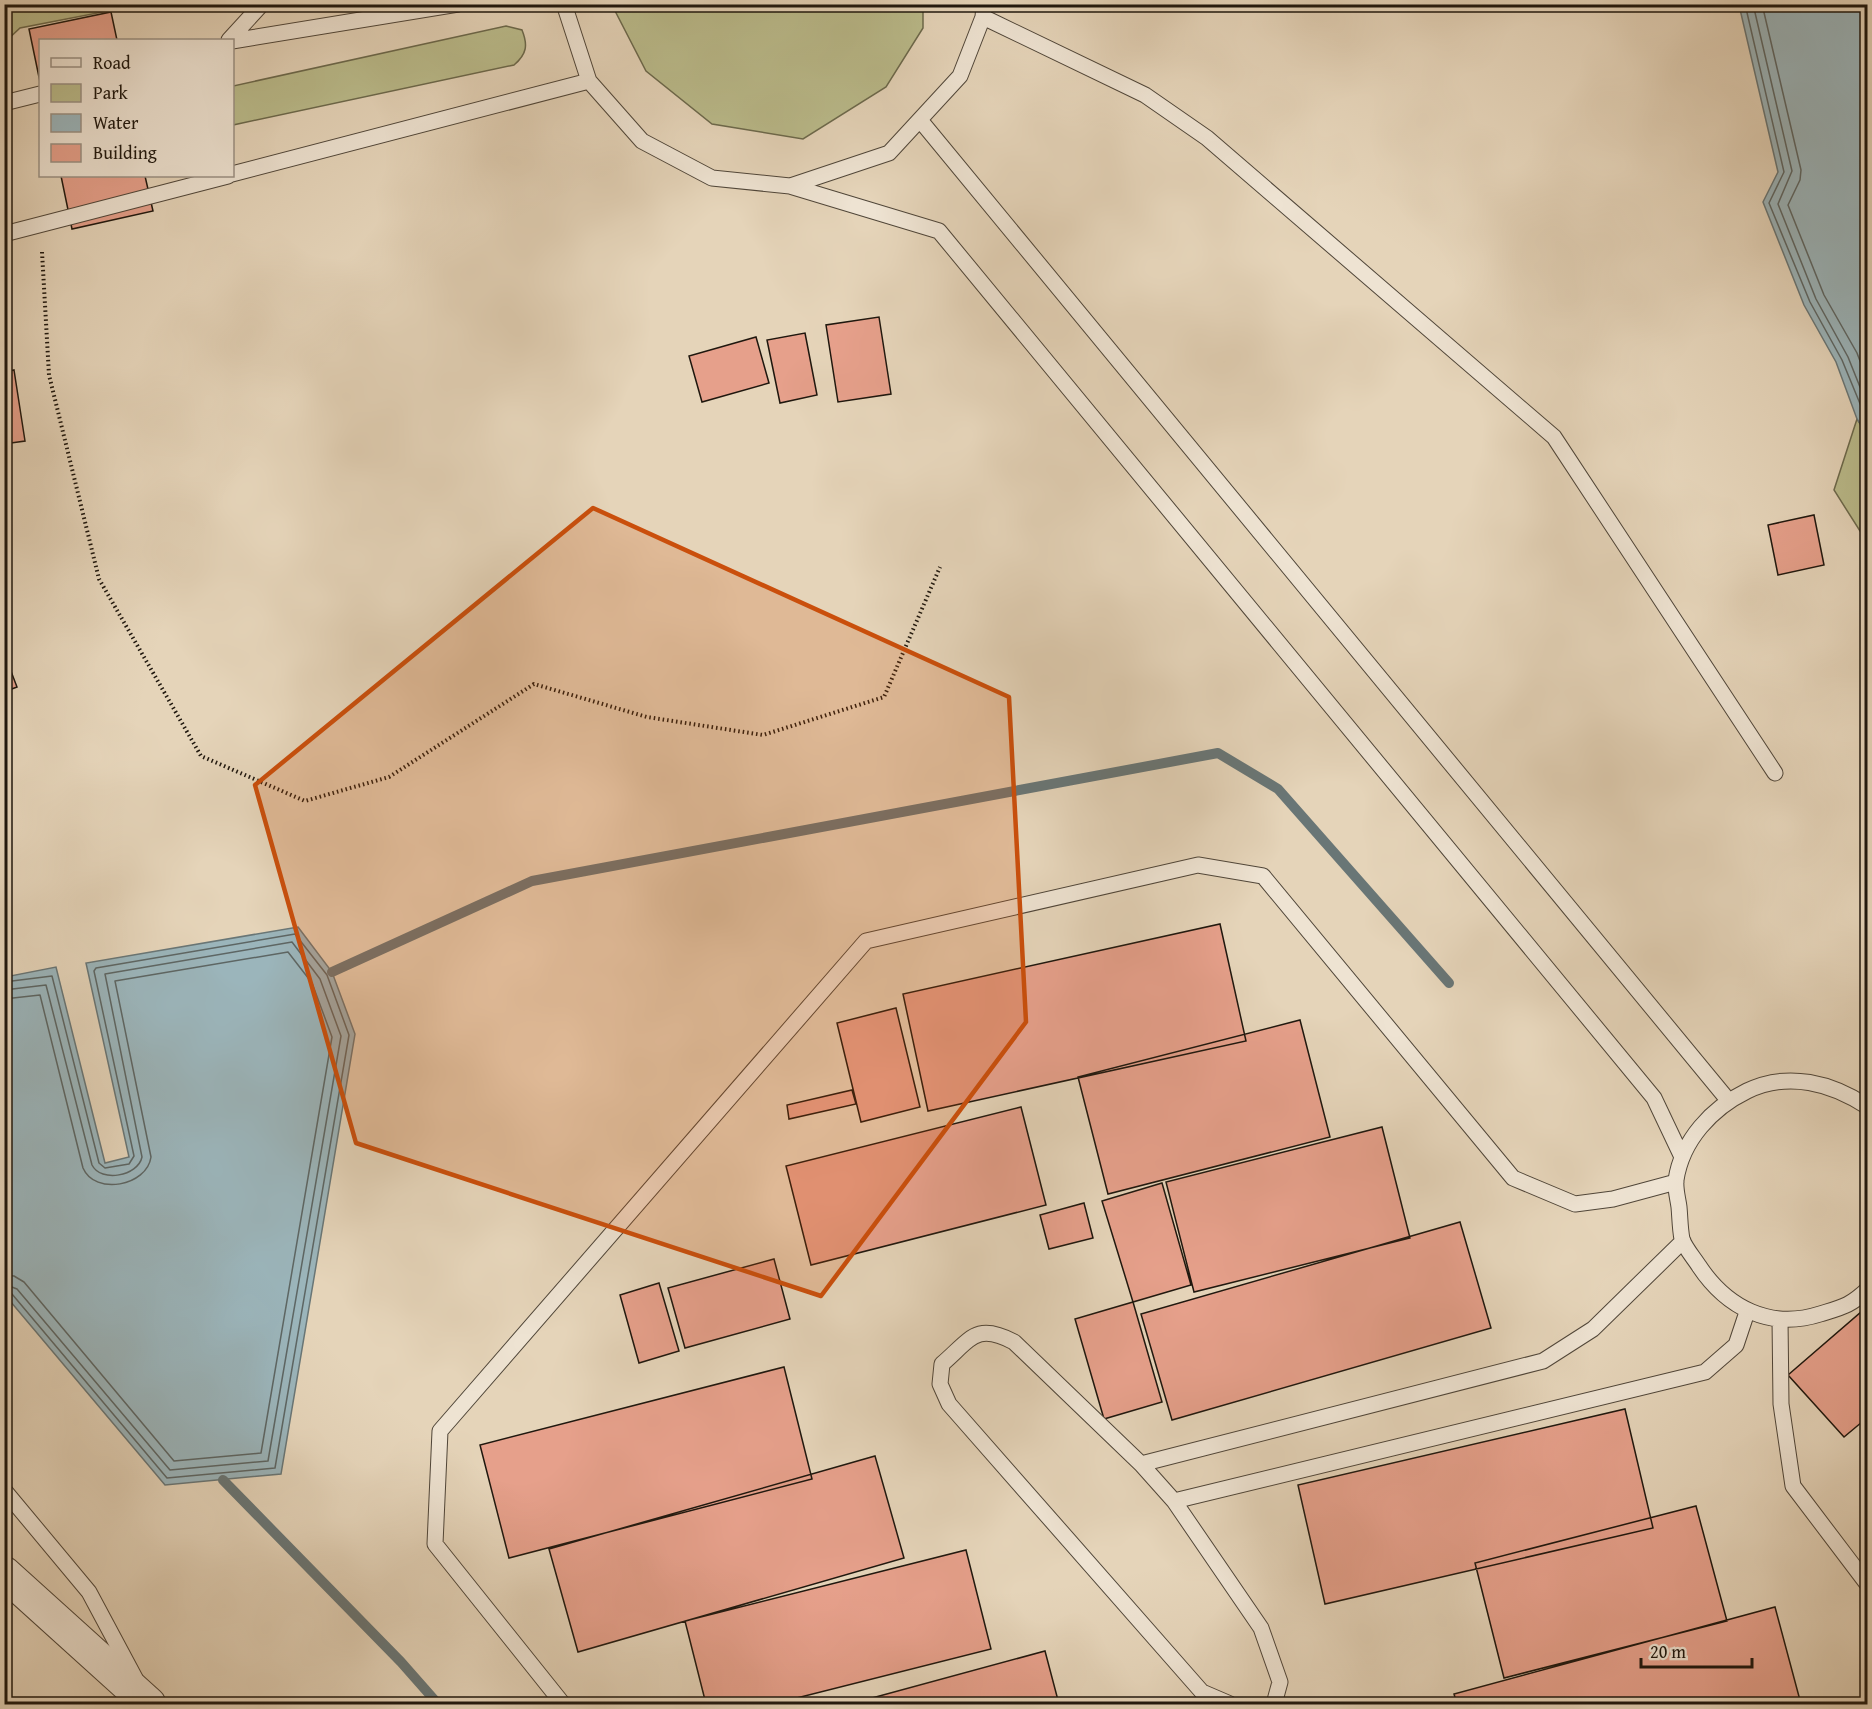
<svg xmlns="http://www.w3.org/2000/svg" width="1872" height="1709" viewBox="0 0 1872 1709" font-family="'Gentium Book Plus',serif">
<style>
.green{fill:#babb8b;stroke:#6c694c;stroke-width:1.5}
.water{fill:#9bb5bb;stroke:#697676;stroke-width:1.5}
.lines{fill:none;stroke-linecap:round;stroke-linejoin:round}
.shore{stroke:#5d6664;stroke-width:1.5}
.stream{stroke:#697676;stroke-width:10}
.building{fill:#e6a08b;stroke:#1f170e;stroke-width:1.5}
.service-casing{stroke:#504639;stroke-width:17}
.tertiary-casing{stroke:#504639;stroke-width:35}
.path{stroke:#1f170e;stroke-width:4;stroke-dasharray:1.5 3;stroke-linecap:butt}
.service{stroke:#eee3d2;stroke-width:15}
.tertiary{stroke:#eee3d2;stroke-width:33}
.marked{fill:#ca4f0c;fill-opacity:0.2;stroke:#ca4f0c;stroke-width:4.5;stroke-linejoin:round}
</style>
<rect width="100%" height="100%" fill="#e5d4b9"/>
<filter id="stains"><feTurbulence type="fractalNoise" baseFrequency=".00333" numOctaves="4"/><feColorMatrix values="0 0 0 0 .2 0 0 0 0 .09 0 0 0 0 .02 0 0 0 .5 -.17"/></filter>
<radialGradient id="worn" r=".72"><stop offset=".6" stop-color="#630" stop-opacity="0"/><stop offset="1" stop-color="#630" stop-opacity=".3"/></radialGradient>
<path class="green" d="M5 4H139V5L20 28 5 42Z
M612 5H923V28L886 87 803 139 712 124 646 71Z
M506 26 522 30C528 45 527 54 514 65L233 125V86Z
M1857 419 1867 434V537L1860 531 1834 490Z"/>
<path class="water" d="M1739 5H1867V434L1857 419 1836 362 1804 305 1763 202 1778 172Z
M298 927 332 972 355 1034 281 1474 165 1485 5 1295V977L56 967 105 1163 129 1157 86 963Z"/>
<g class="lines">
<path class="shore" d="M1745 4 1784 172 1769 203 1810 302 1842 360 1868 423
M1753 4 1792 171 1778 204 1816 299 1848 357 1868 407
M1762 4 1801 170 1800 180 1788 205 1824 295 1857 353 1868 382
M4 982 52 976 99 1163 105 1168 129 1164 134 1156 94 971 96 968 295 934 327 975 349 1035 275 1468 167 1478 12 1294 4 1291
M4 990 46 985 92 1165C101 1183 138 1176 142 1157L105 974 292 942 320 979 341 1036 268 1461 170 1470 17 1289 4 1284
M4 999 40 995 83 1168C95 1196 147 1186 151 1157L115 981 288 952 312 983 332 1037 261 1453 174 1461 24 1282 14 1276 4 1275"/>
<path class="stream" d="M332 972 532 881 1218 753 1278 789 1449 983
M223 1480 401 1662 438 1704"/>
</g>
<path class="building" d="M111 12 117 40H40V82L29 29Z
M61 176H145L153 211 72 229Z
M879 317 891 394 838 402 826 325Z
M805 333 817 395 780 403 767 340Z
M756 337 769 383 702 402 689 356Z
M14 370 25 441 4 444V372Z
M1814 515 1824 565 1778 575 1768 525Z
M4 653 17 687 4 692Z
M1220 924 1246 1041 928 1111 903 994Z
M896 1008 920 1107 861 1122 837 1023Z
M1300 1020 1330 1137 1108 1194 1078 1077Z
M852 1090 856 1104 789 1119 787 1105Z
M1021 1107 1046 1205 811 1265 786 1166Z
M1382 1127 1410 1238 1194 1292 1166 1182Z
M1162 1183 1191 1285 1133 1302 1102 1201Z
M1084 1203 1093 1238 1049 1249 1040 1215Z
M1460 1222 1491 1328 1172 1420 1141 1314Z
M774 1259 790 1319 685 1348 668 1288Z
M659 1283 679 1351 639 1363 620 1295Z
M1133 1302 1162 1402 1104 1419 1075 1319Z
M1868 1306V1417L1844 1437 1788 1375Z
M784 1367 812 1479 509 1558 480 1445Z
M1625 1409 1653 1528 1325 1604 1298 1485Z
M875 1456 904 1558 578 1652 549 1549Z
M1696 1506 1727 1621 1504 1678 1475 1563Z
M966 1550 991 1649 773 1704H706L685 1621Z
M1775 1607 1801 1704H1457L1454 1694Z
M1045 1651 1059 1704H850Z"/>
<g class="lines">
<g class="service-casing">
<path id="service" d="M564 4 589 81 642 141 712 178 790 186 889 153 960 76 983 17 984 4
M983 17 1145 95 1207 138 1554 437 1775 773
M229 40 262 4
M232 41 458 4
M4 103 40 94
M920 120 1728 1100
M232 174 589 81
M790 186 939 231 1654 1098 1682 1157
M4 234 228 176
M1868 1107C1832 1083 1788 1071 1747 1091 1712 1108 1682 1140 1676 1180 1675 1189 1678 1199 1679 1207 1680 1218 1680 1229 1682 1239 1685 1248 1694 1258 1699 1266 1727 1308 1770 1330 1820 1314 1843 1307 1850 1306 1868 1289
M1780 1319 1781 1404 1793 1486 1868 1585
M1141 1464 1543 1361 1593 1329 1683 1241
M4 1490 89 1592 135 1678
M1174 1501 1705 1372 1736 1345 1747 1312
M563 1704 435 1544 440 1431 866 941 1198 865 1263 876 1513 1178 1575 1204 1613 1199 1676 1182
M1230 1704 1202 1692 949 1404 940 1384 942 1364C971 1339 976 1322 1014 1342L1141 1464 1174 1501 1261 1628 1280 1682 1274 1704"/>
</g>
<g class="tertiary-casing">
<path id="tertiary" d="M4 1573 149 1704"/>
</g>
<path class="path" d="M42 252 49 375 99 579 201 756 305 801 389 777 534 684 647 717 763 735 884 697 940 567"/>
<use href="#service" class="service"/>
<use href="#tertiary" class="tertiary"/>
</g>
<path class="marked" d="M593 508 1009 697 1026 1022 821 1296 356 1143 255 785Z"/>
<rect width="1872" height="1709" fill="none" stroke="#e5d4b9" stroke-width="24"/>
<rect x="6" y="6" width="1860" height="1697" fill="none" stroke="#1f170e" stroke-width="3"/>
<rect x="12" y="12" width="1848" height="1685" fill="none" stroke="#1f170e" stroke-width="1.5"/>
<rect x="39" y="39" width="195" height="138" fill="#eee3d2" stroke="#9b9184" stroke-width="1.5"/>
<rect x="51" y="58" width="30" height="9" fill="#eee3d2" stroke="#9b9184" stroke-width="1.5"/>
<text x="93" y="69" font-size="18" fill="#1f170e">Road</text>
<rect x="51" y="84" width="30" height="18" fill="#babb8b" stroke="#9b9184" stroke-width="1.5"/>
<text x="93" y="99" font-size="18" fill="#1f170e">Park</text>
<rect x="51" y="114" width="30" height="18" fill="#9bb5bb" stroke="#9b9184" stroke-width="1.5"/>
<text x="93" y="129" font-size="18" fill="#1f170e">Water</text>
<rect x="51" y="144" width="30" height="18" fill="#e6a08b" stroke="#9b9184" stroke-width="1.5"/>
<text x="93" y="159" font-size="18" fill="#1f170e">Building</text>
<path d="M1641 1658v9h111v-9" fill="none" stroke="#1f170e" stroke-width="3"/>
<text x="1650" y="1658" font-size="18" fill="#1f170e" stroke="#eee3d2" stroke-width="4.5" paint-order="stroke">20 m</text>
<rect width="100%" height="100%" filter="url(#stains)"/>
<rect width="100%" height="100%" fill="url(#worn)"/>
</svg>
